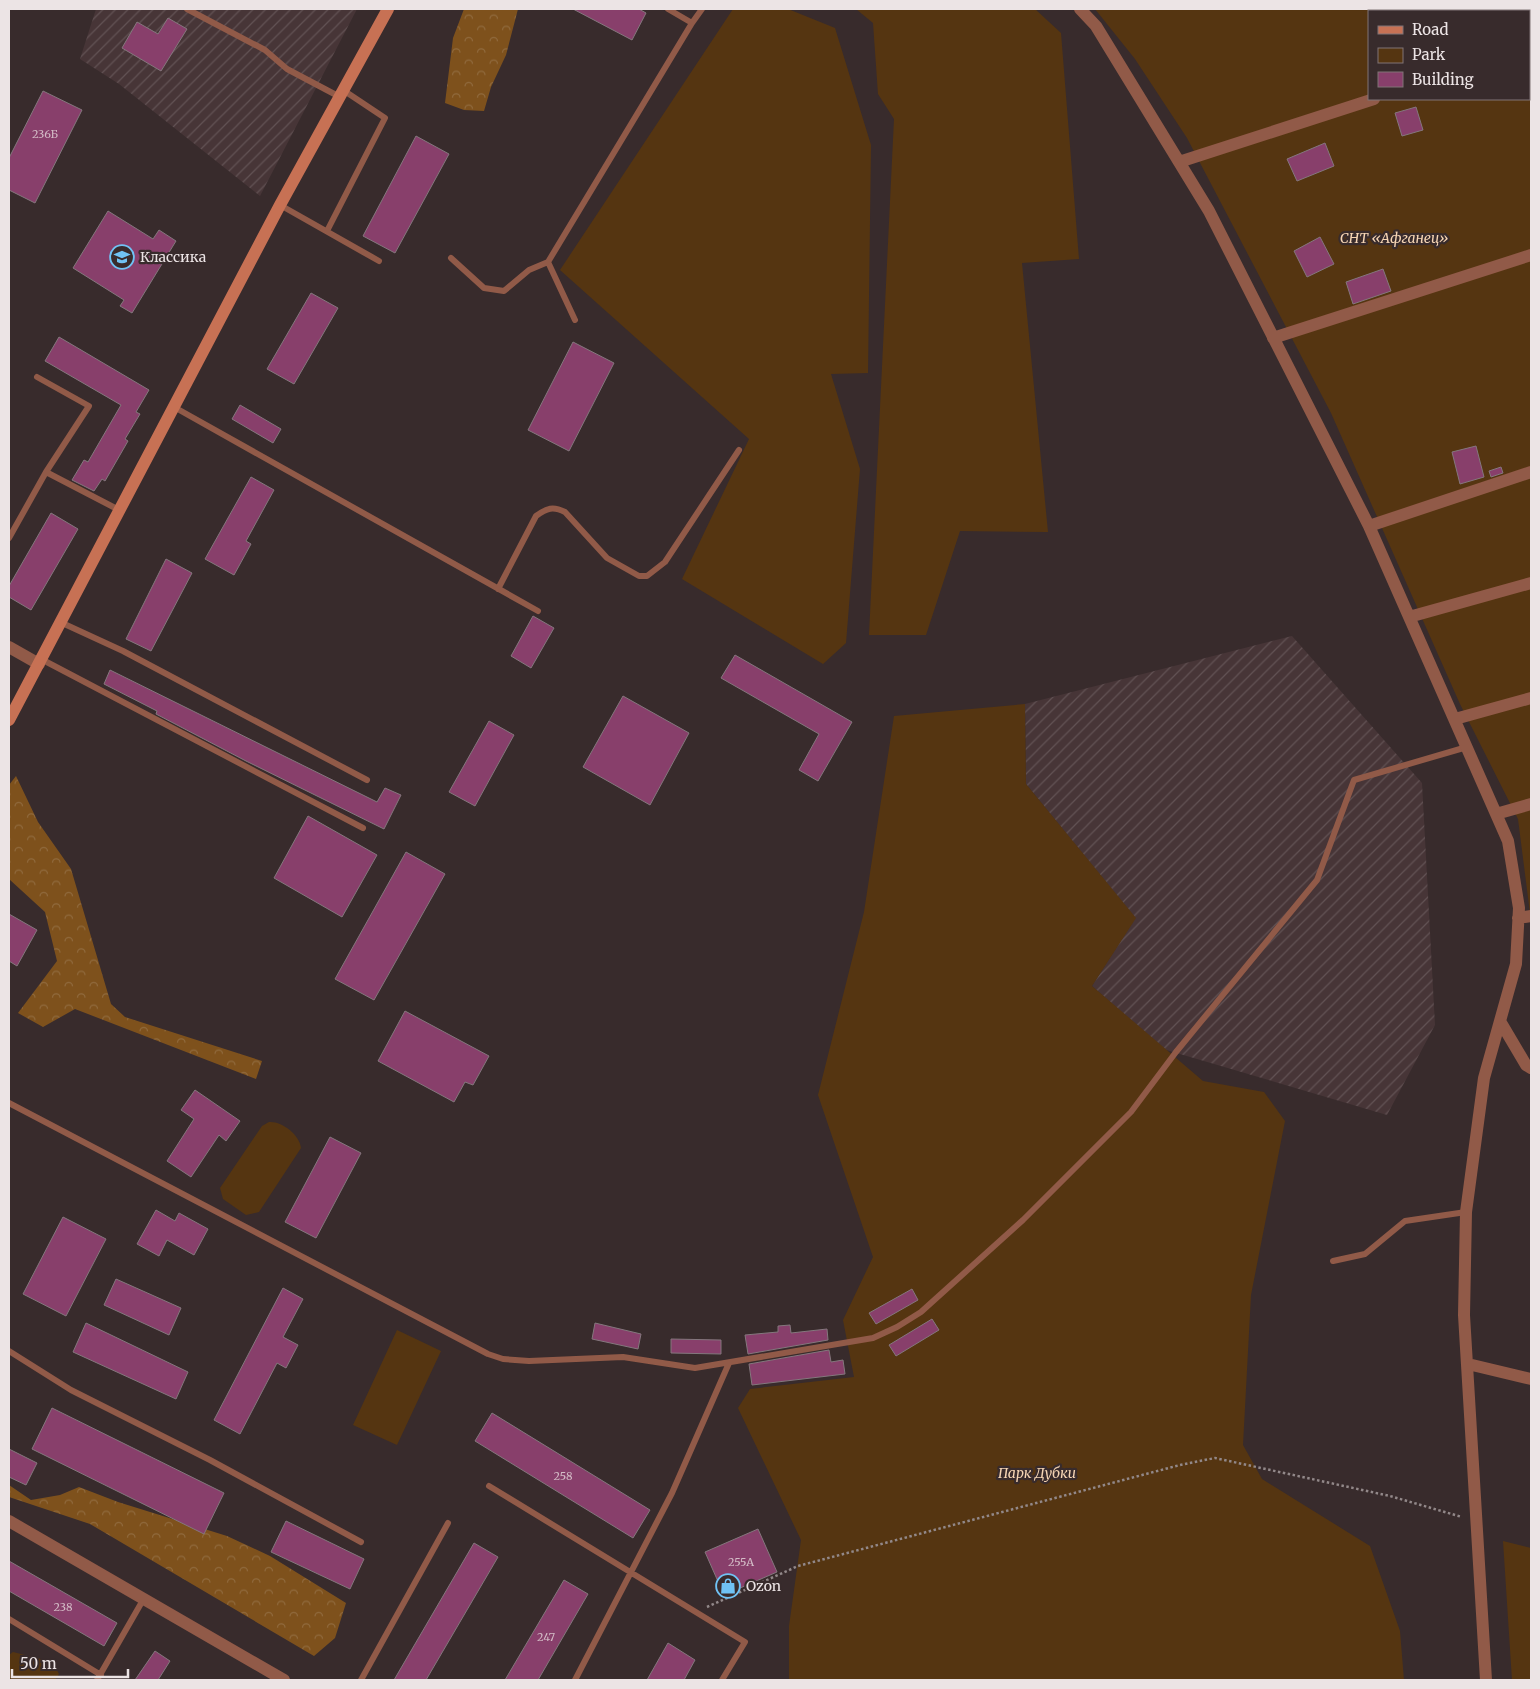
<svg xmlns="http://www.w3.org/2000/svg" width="1540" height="1689" viewBox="0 0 1540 1689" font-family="Merriweather,serif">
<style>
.industrial{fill:url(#industrial-furrows)}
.green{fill:#553511;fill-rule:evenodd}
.forest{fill:url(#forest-crowns)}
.building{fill:#883f6b;stroke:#84777d}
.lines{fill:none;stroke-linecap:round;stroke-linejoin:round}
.path{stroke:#928889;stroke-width:2.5;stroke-dasharray:2.5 2.5;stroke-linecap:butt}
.lane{stroke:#915a48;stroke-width:6}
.street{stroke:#915a48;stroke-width:12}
.secondary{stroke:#c77154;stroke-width:12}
.labels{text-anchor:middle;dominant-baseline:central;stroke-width:4.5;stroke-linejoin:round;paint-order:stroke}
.number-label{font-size:11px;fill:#d3bbc6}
.park-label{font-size:14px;font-style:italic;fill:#f6d5b4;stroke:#382b2c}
.poi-label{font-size:14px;fill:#ece4e5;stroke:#382b2c;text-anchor:start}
</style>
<defs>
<pattern id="industrial-furrows" width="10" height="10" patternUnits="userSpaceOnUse" patternTransform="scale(1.25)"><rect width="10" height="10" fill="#473537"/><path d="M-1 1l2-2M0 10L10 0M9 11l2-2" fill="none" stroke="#625254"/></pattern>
<pattern id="forest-crowns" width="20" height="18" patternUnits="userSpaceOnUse" patternTransform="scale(1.25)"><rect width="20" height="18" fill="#7e511c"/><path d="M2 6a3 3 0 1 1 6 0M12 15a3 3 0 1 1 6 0" fill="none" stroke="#906a3d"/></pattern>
</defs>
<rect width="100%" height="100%" fill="#382b2c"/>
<path class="industrial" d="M96 9H357L260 196 119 84 80 59Z
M1292 636 1422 783 1435 1025 1387 1115 1163 1049 1092 986 1135 918 1026 784 1025 704Z"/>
<path class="green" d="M733 9H788L835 28 871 145 868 373 831 374 860 469 846 643 823 664 682 579 749 439 560 270Z
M856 9H1035L1061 33 1079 259 1022 263 1048 532 960 531 926 635H869L894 119 878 94 873 23Z
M1095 9H1531V921L1518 819 1460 704 1331 413 1187 138 1135 59ZM1369 11H1529V99H1369Z
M1025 704 1026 784 1136 918 1092 986 1203 1081 1264 1092 1285 1121 1251 1295 1243 1445 1262 1479 1370 1546 1400 1631 1404 1680H789V1626L801 1540 738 1408 750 1389 854 1377 843 1320 873 1257 818 1095 864 912 894 716Z
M269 1122C282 1121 300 1135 301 1148L259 1212 246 1215 223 1199 220 1188 262 1126Z
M397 1330 441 1351 397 1445 353 1425Z
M1503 1541 1531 1548V1680H1512Z
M13 1652 53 1662 59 1674 55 1680H9V1655Z"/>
<path class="forest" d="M464 9H518L506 55 491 87 484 111 464 110 445 103 453 38Z
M16 776 38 822 71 869 111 1004 125 1017 262 1061 256 1079 75 1009 43 1027 18 1013 57 961 45 912 9 879V785Z
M9 1485 31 1500 60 1495 79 1487 118 1502 227 1536 270 1556 346 1603 335 1638 314 1656 90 1524 9 1497Z"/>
<path class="building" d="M573 9H639L646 13 632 40Z
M168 18 187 29 161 71 122 48 137 22 158 34Z
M43 91 82 110 35 203 9 190V158Z
M1416 107 1423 130 1402 136 1395 113Z
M416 136 449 154 395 253 363 236Z
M1325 143 1334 166 1297 181 1287 159Z
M108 211 153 239 159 230 176 241 132 313 120 306 124 300 73 268Z
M1320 237 1334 264 1307 277 1294 251Z
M1383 269 1391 291 1353 304 1346 282Z
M311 293 338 308 294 384 267 369Z
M59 337 149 390 136 412 140 414 125 439 128 441 105 481 102 479 94 491 72 480 84 460 88 462 121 405 45 361Z
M573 342 614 363 569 451 528 430Z
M240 405 281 429 273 443 232 419Z
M1476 446 1484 477 1460 484 1452 452Z
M1501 467 1503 473 1491 477 1489 471Z
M251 477 274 490 246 541 251 544 234 575 205 559Z
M51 513 78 529 31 610 9 597V586Z
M166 559 192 573 151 651 126 639Z
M533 616 554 628 531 668 511 656Z
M735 655 852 722 818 781 799 770 819 734 721 678Z
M110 670 377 802 385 788 401 795 384 829 246 761 156 714 157 711 104 684Z
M623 696 689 733 650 805 583 767Z
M489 721 514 735 475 806 449 792Z
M308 816 377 855 342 917 274 878Z
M406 852 445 874 374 1000 335 979Z
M9 914 37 930 17 966 9 961Z
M405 1011 489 1056 473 1085 465 1082 454 1102 378 1061Z
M195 1090 240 1121 226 1141 219 1135 191 1177 167 1161 194 1119 181 1110Z
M330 1137 361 1153 316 1238 285 1222Z
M156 1210 175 1221 179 1213 208 1229 194 1255 167 1240 159 1256 137 1244Z
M63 1217 106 1239 66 1316 23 1294Z
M116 1279 181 1308 169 1335 104 1305Z
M283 1288 303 1299 283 1337 298 1345 286 1368 277 1363 240 1434 214 1420Z
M912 1289 918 1300 876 1324 869 1313Z
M932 1319 939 1330 896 1356 889 1345Z
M86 1323 188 1372 176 1399 73 1352Z
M595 1323 641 1334 638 1349 592 1339Z
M790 1325 791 1333 827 1329 828 1340 748 1354 745 1335 778 1332V1326Z
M671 1339 721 1340V1354L671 1353Z
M829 1350 831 1362 843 1360 845 1374 752 1385 749 1364Z
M52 1408 224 1493 204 1534 32 1449Z
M492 1413 650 1510 633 1538 475 1441Z
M9 1449 37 1463 26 1485 9 1477Z
M286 1521 364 1559 350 1589 271 1552Z
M758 1529 777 1572 724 1595 705 1552Z
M474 1543 498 1557 426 1680H394Z
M9 1561 117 1623 104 1646 9 1591Z
M564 1580 588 1594 538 1680H505Z
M668 1643 695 1660 684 1680H647Z
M155 1651 170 1661 158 1680H135Z"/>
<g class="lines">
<path class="path" d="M707 1607 798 1566 1180 1465 1215 1458 1390 1496 1462 1517"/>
<path class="lane" d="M187 9 265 50 287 69 340 97
M692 23 702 9
M280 205 379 261
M327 231 385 118 343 90
M451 258 484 288 504 291 529 270 548 262
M575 320 548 262 692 23 668 9
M37 377 89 406 46 472 119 510
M174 407 538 611
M9 538 46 472
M498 589 536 516C547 508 553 506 565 512L607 558 639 576H647L665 562 739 450
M60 622 123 651 367 780
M41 659 363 828
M9 1103 488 1354 503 1359 529 1361 623 1357 695 1368 873 1338 897 1327 921 1312 1023 1220 1131 1112 1176 1052 1317 880 1354 780 1467 747
M1333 1261 1365 1254 1405 1221 1466 1212
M9 1351 71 1390 210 1460 361 1542
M489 1486 745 1642 722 1680
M9 1619 101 1675
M97 1680 143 1600
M361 1680 448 1523
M575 1680 672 1493 729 1363"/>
<path class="street" d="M1080 9 1096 26 1209 211 1369 526 1508 841 1519 908 1516 964 1484 1078 1466 1212 1464 1315 1486 1680
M1529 48 1531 47
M1179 162 1374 99
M1273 338 1531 255
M1369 526 1531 472
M1409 617 1531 583
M9 647 39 664
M1455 719 1531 698
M1496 814 1531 804
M1518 918 1531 916
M1500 1021 1526 1065 1531 1068
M1468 1364 1531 1379
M9 1521 284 1680"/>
<path class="secondary" d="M9 720 280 205 388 9"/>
</g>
<defs>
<g id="school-ring" transform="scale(1.25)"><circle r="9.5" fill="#382b2c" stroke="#70c2f4" stroke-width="1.5"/><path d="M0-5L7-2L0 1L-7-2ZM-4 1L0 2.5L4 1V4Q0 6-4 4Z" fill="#70c2f4"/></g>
<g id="shop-ring" transform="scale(1.25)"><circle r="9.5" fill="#382b2c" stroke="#70c2f4" stroke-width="1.5"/><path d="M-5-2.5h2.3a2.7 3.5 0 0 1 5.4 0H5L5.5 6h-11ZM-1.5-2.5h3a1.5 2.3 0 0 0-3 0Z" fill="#70c2f4"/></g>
</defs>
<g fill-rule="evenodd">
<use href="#school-ring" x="122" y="257"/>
<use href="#shop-ring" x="728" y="1586"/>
</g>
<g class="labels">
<g class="number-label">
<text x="45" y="134">236Б</text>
<text x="563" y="1476">258</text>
<text x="741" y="1562">255А</text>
<text x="63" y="1607">238</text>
<text x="546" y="1637">247</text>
</g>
<g class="park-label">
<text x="1394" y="238">СНТ «Афганец»</text>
<text x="1037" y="1473">Парк Дубки</text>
</g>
<g class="poi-label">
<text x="140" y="257">Классика</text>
<text x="746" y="1586">Ozon</text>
</g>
</g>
<rect width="1540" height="1689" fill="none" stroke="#ece4e5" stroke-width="20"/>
<rect x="1368" y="10" width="162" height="90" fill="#382b2c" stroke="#807576"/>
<rect x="1378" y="26" width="25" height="8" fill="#c77154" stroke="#807576"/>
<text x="1412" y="35" font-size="15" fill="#ece4e5">Road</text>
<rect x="1378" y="48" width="25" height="15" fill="#553511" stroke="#807576"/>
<text x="1412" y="60" font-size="15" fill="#ece4e5">Park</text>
<rect x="1378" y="72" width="25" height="15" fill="#883f6b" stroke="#807576"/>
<text x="1412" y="85" font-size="15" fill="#ece4e5">Building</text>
<path d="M12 1669v8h116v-8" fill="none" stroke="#ece4e5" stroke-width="2.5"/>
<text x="20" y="1669" font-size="15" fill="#ece4e5" stroke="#382b2c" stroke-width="4" paint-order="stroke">50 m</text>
</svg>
